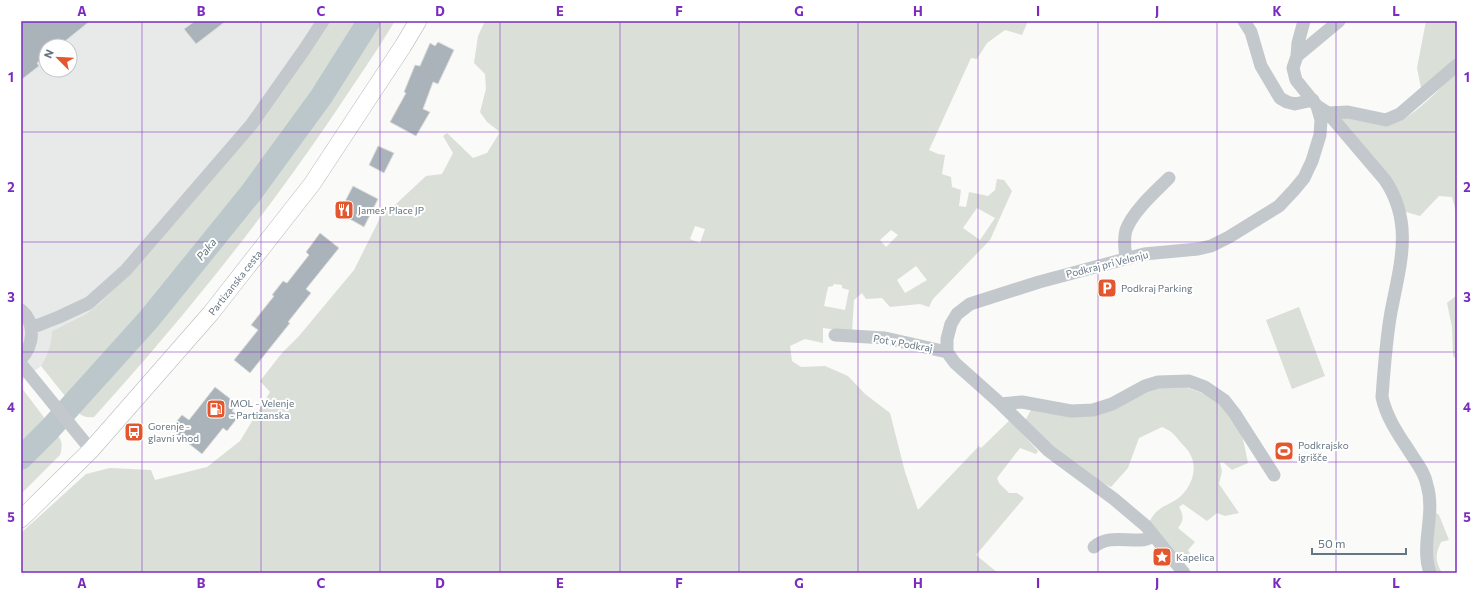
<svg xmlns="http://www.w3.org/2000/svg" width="1478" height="594" viewBox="0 0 1478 594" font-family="Commissioner,sans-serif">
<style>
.built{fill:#e8e9e9;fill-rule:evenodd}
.green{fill:#dadfd7;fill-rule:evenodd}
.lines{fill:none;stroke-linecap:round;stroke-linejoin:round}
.river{stroke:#bbc7cb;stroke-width:23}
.building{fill:#aab3b9;stroke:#dcdcda}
.major-casing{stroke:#b5babe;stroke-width:18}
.minor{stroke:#c3c8cc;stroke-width:13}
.major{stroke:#fff;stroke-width:17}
.grid{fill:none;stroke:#7b2cbf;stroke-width:1;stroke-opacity:0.55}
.labels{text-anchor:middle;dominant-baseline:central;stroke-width:4;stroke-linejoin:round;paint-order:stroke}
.poi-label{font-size:10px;fill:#657683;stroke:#fff;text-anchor:start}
.street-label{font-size:10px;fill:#657683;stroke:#fff}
.water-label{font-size:11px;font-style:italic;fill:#60757c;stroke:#fff}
.neatline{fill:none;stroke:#7b2cbf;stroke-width:1.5}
.grid-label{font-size:13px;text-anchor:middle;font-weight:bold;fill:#7b2cbf}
</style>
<rect width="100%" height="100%" fill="#fafaf8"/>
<path class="built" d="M21 21H325L132 270 100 303 86 314 52 331V341L48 353 41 366 21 381ZM46 46H70V70H46Z"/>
<path class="green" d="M329 21H363C280 159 177 282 69 401L41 366C48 354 52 344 52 331L86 314 100 303 132 270Z
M376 21H395C375 54 353 85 332 117 260 223 180 322 94 417 84 418 81 416 75 408 101 379 129 350 154 320 234 226 311 127 376 21Z
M485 21H1028L1022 35 1005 30 987 43 977 59 971 58 929 150 938 154 945 155 942 174 951 177 952 187 961 190 959 206 966 207 969 192 988 196 995 190 997 179 1004 180 1012 191 990 240 933 299 929 307 920 304 890 307 882 298 866 299 862 293 854 300 852 332 823 328V343L805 339 790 346 792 361 801 367 825 366 848 376 865 394 890 413 905 472 918 510 979 446 981 448 1010 420 1038 451 1036 454 1020 448 997 478 999 483 1009 493H1017L1024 498 976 555 998 573H21V533L86 474 110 468 151 470 155 480 207 467 240 441 270 392 260 381 282 353 299 336 354 270 382 214 396 204 426 176 442 174 453 153 443 136 447 133 473 158 487 153 500 132 487 122 480 112 486 89 485 74 474 63 478 36ZM977 208 995 218 980 240 963 228ZM695 226 705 229 700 243 690 239ZM891 230 898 235 886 247 880 240ZM916 266 927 280 905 293 897 280ZM834 284 842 285V288L849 290 845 310 824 306 828 287 833 286Z
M1426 21H1457V59L1422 93 1417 68Z
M1457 71V215L1452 197 1439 196 1420 216 1406 212 1338 120 1340 116C1351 117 1386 124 1395 122 1414 118 1443 85 1457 71Z
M1457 295V360L1453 356 1452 327 1447 303Z
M1299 307 1325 376 1292 389 1266 320Z
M1180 386 1191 389 1215 398 1242 434 1248 463 1232 470 1223 462 1220 463 1222 471 1219 484 1239 513 1225 516 1217 513 1207 521 1183 504 1179 507C1184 516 1184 520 1178 528L1195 542 1188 550 1190 554 1181 562 1149 523C1157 505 1168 507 1181 496 1195 482 1199 462 1185 447 1176 438 1175 432 1162 427L1139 438 1128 468 1111 487 1076 470 1025 421 1032 408 1064 415 1147 389Z
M21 387 49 424 21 452Z
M55 432C62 440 63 444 60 455L21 494V465Z
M1436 513 1439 515 1449 540 1441 542C1435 555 1435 561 1442 573H1434L1431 562Z"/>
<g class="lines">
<path class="river" d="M21 458 49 430 149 319 251 193 321 97 369 21"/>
</g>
<path class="building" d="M21 21H90L59 46H46V56L37 63 39 66 21 80Z
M195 21H226L196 44 184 29Z
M438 42 454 50 438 84 433 82 423 109 430 112 416 136 390 122 406 93 404 92 415 65 420 66 430 43 435 46Z
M378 146 394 153 384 173 369 165Z
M353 186 378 199 364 227 339 213Z
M320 233 339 248 306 289 311 293 288 322 290 323 250 373 234 360 258 330 251 325 274 296 272 295 283 281 287 283 309 255 306 252Z
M215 387 237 404 232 411 239 416 227 431 223 428 202 454 170 429 182 415 189 420Z"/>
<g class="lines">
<g class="major-casing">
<g id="major">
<path id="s1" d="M21 519 91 450 211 313 312 184 403 46 418 21"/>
</g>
</g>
<path class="minor" d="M1244 21 1251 32 1261 66 1280 98 1287 102 1295 104 1313 100
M1297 56 1298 43 1304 21
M1317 106 1328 113 1385 180C1414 223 1400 265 1391 312 1386 340 1384 369 1382 397 1387 420 1401 438 1413 457 1419 466 1425 474 1427 485 1436 515 1420 544 1430 573
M1328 113 1348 112 1386 120 1400 114 1457 65
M1126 258C1125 249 1123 240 1126 230 1133 211 1155 192 1169 178
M21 310C36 323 34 345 21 359
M31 328 59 317 89 303 126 270 251 125 304 50 323 21
M835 335 885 338 947 352
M21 364 91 450
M1001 404 1022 402 1071 411 1093 410 1112 404 1145 386 1158 382 1189 381 1205 387 1224 400 1235 414 1274 475
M1094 547C1107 535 1125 541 1141 540 1145 540 1150 538 1154 536
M1184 573 1146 526 1114 499 1049 451 1001 404 955 363 947 352V339L951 324 957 314 970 304 1039 282 1144 254 1198 249 1211 246 1229 237 1279 206 1294 190 1304 178 1312 161 1320 135 1321 120 1317 106 1296 80 1293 68 1297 56 1339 21"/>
<use href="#major" class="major"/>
</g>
<path class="grid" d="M142 21V573M261 21V573M380 21V573M500 21V573M620 21V573M739 21V573M858 21V573M978 21V573M1098 21V573M1217 21V573M1336 21V573M21 132H1457M21 242H1457M21 352H1457M21 462H1457"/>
<defs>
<g id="restaurant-square" transform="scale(1)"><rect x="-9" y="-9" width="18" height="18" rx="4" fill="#e4572e" stroke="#fff"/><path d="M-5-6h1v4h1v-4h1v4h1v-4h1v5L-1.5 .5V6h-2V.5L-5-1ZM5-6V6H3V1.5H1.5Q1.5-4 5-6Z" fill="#fff"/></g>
<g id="parking-square" transform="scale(1)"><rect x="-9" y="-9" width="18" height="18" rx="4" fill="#e4572e" stroke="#fff"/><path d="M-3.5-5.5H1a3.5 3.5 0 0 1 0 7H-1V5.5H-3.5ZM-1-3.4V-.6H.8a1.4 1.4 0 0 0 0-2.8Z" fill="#fff"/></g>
<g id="fuel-square" transform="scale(1)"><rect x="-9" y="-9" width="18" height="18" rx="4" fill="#e4572e" stroke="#fff"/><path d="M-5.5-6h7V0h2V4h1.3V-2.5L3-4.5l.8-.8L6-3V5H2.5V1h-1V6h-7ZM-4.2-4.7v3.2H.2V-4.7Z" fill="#fff"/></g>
<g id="bus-square" transform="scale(1)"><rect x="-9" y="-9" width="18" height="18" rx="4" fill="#e4572e" stroke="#fff"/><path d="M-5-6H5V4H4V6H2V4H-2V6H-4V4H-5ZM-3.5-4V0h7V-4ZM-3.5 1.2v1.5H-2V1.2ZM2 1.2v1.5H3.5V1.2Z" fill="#fff"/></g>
<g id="stadium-square" transform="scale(1)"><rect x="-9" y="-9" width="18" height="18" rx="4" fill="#e4572e" stroke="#fff"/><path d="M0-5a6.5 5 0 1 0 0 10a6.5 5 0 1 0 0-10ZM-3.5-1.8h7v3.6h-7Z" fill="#fff"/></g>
<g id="sight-square" transform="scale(1)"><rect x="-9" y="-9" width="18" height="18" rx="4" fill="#e4572e" stroke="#fff"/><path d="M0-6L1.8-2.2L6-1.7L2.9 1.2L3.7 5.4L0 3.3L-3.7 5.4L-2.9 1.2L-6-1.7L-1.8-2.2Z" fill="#fff"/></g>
</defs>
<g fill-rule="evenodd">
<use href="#restaurant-square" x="344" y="210"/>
<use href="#parking-square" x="1107" y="288"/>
<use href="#fuel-square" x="216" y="409"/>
<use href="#bus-square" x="134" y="432"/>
<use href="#stadium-square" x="1284" y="451"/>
<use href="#sight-square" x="1162" y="557"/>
</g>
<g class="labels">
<g class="poi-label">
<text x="358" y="210">James' Place JP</text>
<text x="1121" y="288">Podkraj Parking</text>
<text x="230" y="403">MOL - Velenje<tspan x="230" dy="12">- Partizanska</tspan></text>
<text x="148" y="426">Gorenje -<tspan x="148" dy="12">glavni vhod</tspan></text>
<text x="1298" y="445">Podkrajsko<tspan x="1298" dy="12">igrišče</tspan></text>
<text x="1176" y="557">Kapelica</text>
</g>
<g class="street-label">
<text transform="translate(1107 264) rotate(-14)">Podkraj pri Velenju</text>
<text stroke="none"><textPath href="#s1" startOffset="319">Partizanska cesta</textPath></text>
<text transform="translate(903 343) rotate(10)">Pot v Podkraj</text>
</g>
<g class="water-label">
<text transform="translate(206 249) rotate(-51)">Paka</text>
</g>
</g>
<rect width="1478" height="594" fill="none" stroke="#ffffff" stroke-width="44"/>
<g transform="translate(58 58) rotate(294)"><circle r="19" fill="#ffffff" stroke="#c1c8cd"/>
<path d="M0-3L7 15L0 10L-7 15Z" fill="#e4572e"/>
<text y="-6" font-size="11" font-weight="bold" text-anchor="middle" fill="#657683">N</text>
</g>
<path d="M1312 548v6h94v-6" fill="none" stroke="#657683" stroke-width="2"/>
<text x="1318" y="548" font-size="12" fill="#657683" stroke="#ffffff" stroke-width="3" paint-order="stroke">50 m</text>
<rect x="22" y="22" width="1434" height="550" class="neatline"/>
<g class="grid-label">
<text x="82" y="16">A</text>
<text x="201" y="16">B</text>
<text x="321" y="16">C</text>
<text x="440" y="16">D</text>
<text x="560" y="16">E</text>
<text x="679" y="16">F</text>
<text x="799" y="16">G</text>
<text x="918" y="16">H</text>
<text x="1038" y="16">I</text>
<text x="1157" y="16">J</text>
<text x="1277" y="16">K</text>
<text x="1396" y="16">L</text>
<text x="11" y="82">1</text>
<text x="1467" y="82">1</text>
<text x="11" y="192">2</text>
<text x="1467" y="192">2</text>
<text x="11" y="302">3</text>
<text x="1467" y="302">3</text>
<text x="11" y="412">4</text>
<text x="1467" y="412">4</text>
<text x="11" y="522">5</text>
<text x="1467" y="522">5</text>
<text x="82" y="588">A</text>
<text x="201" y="588">B</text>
<text x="321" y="588">C</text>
<text x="440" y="588">D</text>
<text x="560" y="588">E</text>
<text x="679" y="588">F</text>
<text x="799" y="588">G</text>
<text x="918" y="588">H</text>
<text x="1038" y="588">I</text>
<text x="1157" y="588">J</text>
<text x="1277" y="588">K</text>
<text x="1396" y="588">L</text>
</g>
</svg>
